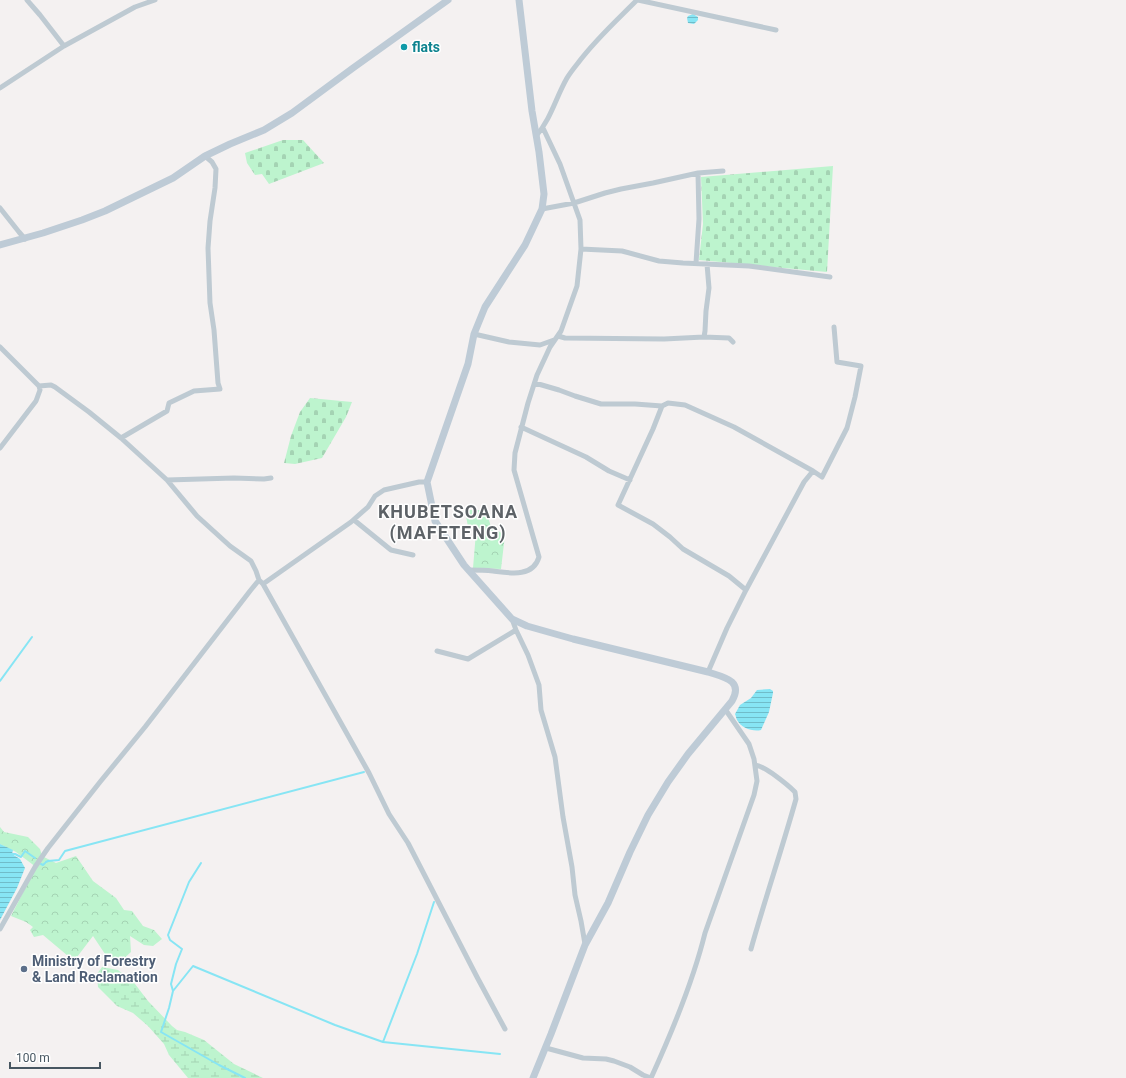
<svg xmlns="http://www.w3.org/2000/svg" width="1126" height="1078" viewBox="0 0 1126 1078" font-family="Roboto,sans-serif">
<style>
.forest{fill:url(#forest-crowns)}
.wetland{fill:url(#wetland-marsh)}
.cemetery{fill:url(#cemetery-stones)}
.water{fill:url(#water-rules)}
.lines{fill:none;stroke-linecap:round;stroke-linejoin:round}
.stream{stroke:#87e5f4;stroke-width:2}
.street{stroke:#becad2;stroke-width:5}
.secondary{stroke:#becbd6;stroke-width:7}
.culture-dot{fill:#0f9aa8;stroke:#fff;stroke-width:1.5}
.service-dot{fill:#5c6f8a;stroke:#fff;stroke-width:1.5}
.labels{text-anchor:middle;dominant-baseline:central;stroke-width:3;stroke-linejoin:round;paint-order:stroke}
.culture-label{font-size:14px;font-weight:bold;fill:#0d838f;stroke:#fff;text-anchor:start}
.service-label{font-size:14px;font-weight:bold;fill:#4e5e75;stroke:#fff;text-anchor:start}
.district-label{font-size:18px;font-weight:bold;letter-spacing:1px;fill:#5d6267;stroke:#fff}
</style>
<defs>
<pattern id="forest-crowns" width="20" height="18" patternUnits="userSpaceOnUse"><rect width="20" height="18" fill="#bdf4ce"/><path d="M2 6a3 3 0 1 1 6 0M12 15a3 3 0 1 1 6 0" fill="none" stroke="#a4d3b3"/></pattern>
<pattern id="wetland-marsh" width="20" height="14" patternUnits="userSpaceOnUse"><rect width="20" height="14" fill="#bdf4ce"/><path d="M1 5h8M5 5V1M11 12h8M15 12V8" fill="none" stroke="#a4d3b3"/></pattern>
<pattern id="cemetery-stones" width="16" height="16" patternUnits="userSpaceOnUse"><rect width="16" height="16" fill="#bdf4ce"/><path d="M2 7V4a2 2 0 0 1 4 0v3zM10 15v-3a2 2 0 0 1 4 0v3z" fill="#a4d3b3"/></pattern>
<pattern id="water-rules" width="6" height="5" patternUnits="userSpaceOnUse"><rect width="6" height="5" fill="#87e5f4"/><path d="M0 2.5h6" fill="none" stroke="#70bcc9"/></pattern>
</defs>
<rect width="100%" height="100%" fill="#f4f1f1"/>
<path class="forest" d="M465 510H486L491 527 505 535 501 569 473 568 476 532 468 527Z
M0 827 4 832 28 837 40 849 42 856 56 863 76 856 93 881 116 898 124 910 132 911 143 926 154 930 162 939 153 946 144 945 130 936 131 952 121 961 107 957 93 936 74 961 43 935 34 937 30 930 33 927 26 922 11 916 36 867 16 852 0 844Z"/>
<path class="wetland" d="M102 967 118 970 135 984 148 1001 172 1026 177 1030 185 1032 204 1040 234 1064 263 1078H188L169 1055 164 1044 148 1026 133 1013 117 1006 98 987 97 974Z"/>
<path class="cemetery" d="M283 140H303L324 163 269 184 262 174 255 175 247 163 245 153Z
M833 166 827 272 699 260 703 224 701 177Z
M310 398 352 402 346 417 322 458 295 464 284 463 291 436 300 412Z"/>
<path class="water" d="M693 14 698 17V20L694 24 688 23 687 18 688 16Z
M770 689 773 691V693L769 712 761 730C753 732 741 728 737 720 736 718 736 716 735 714L740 705 751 698 757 690Z
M0 844 13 850 12 854 20 859 25 868 17 888 0 920Z"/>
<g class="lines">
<path class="stream" d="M0 681 32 637
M12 854H15L21 857 25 851 35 858
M46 862 48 861 59 860 65 851 364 772
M201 863 189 882 168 935 170 940 182 949 176 964 171 984 173 991 169 1008 161 1032 219 1065 245 1078
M41 864 43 865 45 863
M173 991 193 966 335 1025 383 1042 500 1054
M383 1042 417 954 434 902"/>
<path class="street" d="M27 0 40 15 64 46
M638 0 776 30
M0 88 64 46 135 7 155 0
M536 136C551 119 556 97 567 78 570 73 574 68 578 63 595 40 617 20 637 0
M0 208 19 232 25 239
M542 209 574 203 605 193 621 189 653 183 698 173 723 171
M581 249 622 251 659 261 683 263 749 266 830 277
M696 263 699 219 698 173
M474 334 509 342 540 345 554 340
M558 336 565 338 664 339 704 337 729 338 733 342
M704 337 705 331 706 311 709 288 707 264
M0 347 39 386 40 390 36 401 0 448
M535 383 559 390 575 396 601 404H635L662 406 668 403 685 405 734 427 813 471 822 477 847 428 855 397 861 366 837 362 834 327
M39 386 51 385 55 387 89 412 121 438 167 480 197 516 230 546 251 561 256 571 259 580 263 584 272 600 369 773 389 814 408 843 477 977 505 1029
M662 406 653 429 618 505 653 524 670 537 683 549 729 576 746 590
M521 427 586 457 609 471 630 480
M121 438 167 411 169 403 194 391 220 389 218 383 214 330 210 303 208 248 210 221 215 188 216 169 212 162 205 156
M167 480 234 478 264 479 271 478
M354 520 391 550 413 555
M468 570C477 570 485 570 493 571 509 573 533 578 539 557L514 470 515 453 528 403 537 375 550 347 561 331 577 286 581 249 580 220 560 164 543 128
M263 584 351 522 368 507 375 496 384 490 419 482H427
M512 619 516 630 528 655 539 685 541 710 555 757 563 817 572 867 575 895 581 921 585 944
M437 651 468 659 516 630
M708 672 727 628 746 590 804 482 813 471
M0 929 35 867 48 848 100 782 145 727 250 591 259 580
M751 949C765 899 782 849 796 799L795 792C788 785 765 766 755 765
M546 1048 583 1058 606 1059 614 1061 630 1067 643 1075 651 1078
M651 1078C672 1032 693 982 705 933L754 795 757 781 754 759 749 744 725 709"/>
<path class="secondary" d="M519 0 532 111 539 152 544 194 542 209 525 245 485 307 474 334 468 364 427 482 435 521 464 565 512 619 527 626 573 639 708 672C723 677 744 680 732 701L688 754 668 782 648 815 630 852 608 903 585 945 551 1034 533 1078
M0 245 43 233 82 220 105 211 173 178 205 156 230 144 264 130 292 113 353 68 448 0"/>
</g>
<circle class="culture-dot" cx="404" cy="47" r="4"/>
<circle class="service-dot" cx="24" cy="969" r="4"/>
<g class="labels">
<g class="culture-label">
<text x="412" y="47">flats</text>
</g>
<g class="service-label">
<text x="32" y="961">Ministry of Forestry<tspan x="32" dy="16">&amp; Land Reclamation</tspan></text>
</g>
<g class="district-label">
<text x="448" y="511">KHUBETSOANA<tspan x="448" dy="21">(MAFETENG)</tspan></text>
</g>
</g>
<path d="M10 1062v6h90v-6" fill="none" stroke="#475661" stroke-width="2"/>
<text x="16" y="1062" font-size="12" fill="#475661" stroke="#ffffff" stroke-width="3" paint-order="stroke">100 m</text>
</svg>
